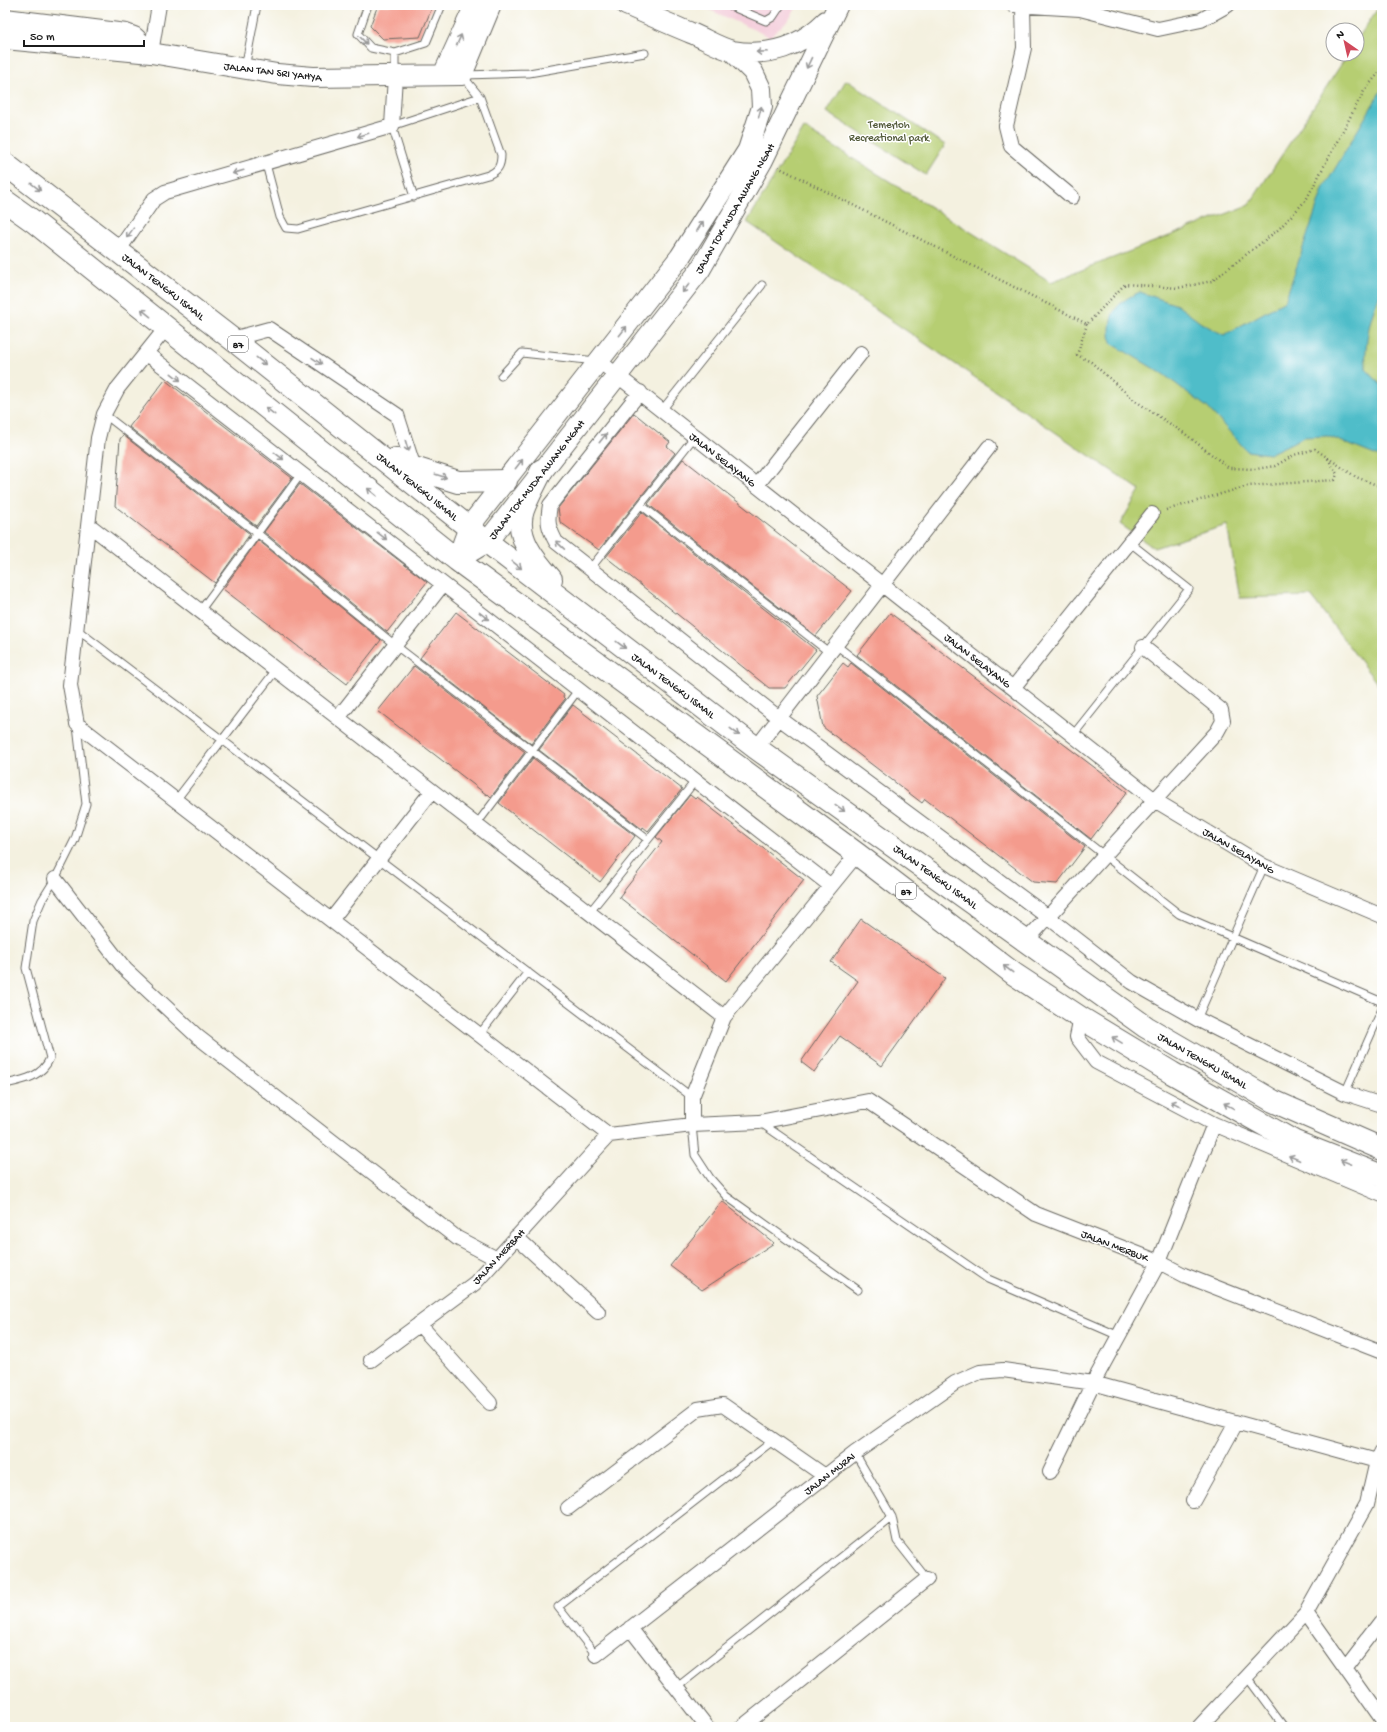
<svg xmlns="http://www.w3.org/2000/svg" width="1387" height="1732" font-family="'Gochi Hand',sans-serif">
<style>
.built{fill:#f4cfdc}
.green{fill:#b6ce72;stroke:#697547}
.water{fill:#50bdc9;stroke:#366c72}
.building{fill:#f49b8d}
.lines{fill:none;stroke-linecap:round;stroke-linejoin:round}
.lane-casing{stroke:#686761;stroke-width:9}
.street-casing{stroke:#686761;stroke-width:16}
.secondary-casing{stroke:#686761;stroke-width:22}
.primary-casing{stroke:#686761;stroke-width:24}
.path{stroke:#686761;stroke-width:2.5;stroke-dasharray:1 3;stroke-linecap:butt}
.lane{stroke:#fff;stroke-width:7}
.street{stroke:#fff;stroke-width:14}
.secondary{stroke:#fff;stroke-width:20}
.primary{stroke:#fff;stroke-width:22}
.oneway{stroke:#999}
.labels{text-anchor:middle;stroke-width:3;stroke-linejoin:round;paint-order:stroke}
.shield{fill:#fff;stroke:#606060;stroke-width:1}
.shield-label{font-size:10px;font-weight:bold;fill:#1c1c1c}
.street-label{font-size:11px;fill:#1c1c1c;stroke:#fff}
.park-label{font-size:11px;fill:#525a3a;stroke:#fff}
</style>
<rect width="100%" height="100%" fill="#fff"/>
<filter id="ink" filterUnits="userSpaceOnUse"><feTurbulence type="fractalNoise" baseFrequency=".025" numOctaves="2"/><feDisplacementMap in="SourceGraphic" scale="8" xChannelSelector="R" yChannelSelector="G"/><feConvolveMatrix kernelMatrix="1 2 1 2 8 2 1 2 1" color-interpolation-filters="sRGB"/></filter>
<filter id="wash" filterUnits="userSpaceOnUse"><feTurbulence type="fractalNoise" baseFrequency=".012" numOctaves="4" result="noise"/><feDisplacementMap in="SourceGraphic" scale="16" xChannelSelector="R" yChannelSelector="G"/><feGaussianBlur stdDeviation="0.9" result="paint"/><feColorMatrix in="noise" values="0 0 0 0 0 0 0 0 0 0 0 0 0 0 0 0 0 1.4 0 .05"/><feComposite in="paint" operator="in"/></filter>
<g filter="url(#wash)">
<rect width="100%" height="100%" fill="#f4f1e0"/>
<!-- built -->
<path class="built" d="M699,5H798L790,18L770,37Z"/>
<!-- green -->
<path class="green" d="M1380,5H1382V690L1311,596L1240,598L1227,525L1154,548L1120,524L1140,490L747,222L804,128L1051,282L1249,205L1348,54H1357V40Z
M846,80L945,145L926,175L827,112Z"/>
<!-- water -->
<path class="water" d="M1382,89V291C1370,313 1364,344 1366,369L1382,386V458L1328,436L1304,437L1269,454L1247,451L1208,408L1163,374L1111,343C1107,315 1114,303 1140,292L1177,305L1201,323L1224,335L1285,301L1323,189Z"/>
<g id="blocks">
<!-- building -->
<path class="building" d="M378,5H433L420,37L383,39L370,26Z
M165,380L292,478L256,526L129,427Z
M634,413L670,442L667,446L675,453L599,550L560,522L558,508Z
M123,435L250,534L215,583L115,506L120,439Z
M683,459L852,591L816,636L648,504Z
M300,484L427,582L387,632L264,532Z
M642,512L816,650L785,688H769L606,557Z
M258,540L381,640L347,684L223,589Z
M456,612L564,695L563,697L565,699L531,744L420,658Z
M890,613L1127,792L1091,839L857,655Z
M843,663L848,667L851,663L1085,847L1057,884L1033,882L925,799L922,803L823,727L817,696Z
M414,666L525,752L491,797L488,794L487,795L378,711Z
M573,705L682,789L648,831L643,827L642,829L539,750Z
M533,758L635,836L600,882L499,803Z
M690,795L695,799L697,797L804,880L726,981L619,897L662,842L656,837Z
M861,919L945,978L882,1066L840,1036L814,1072L801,1062L858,981L831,962Z
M722,1201L774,1243L702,1290L670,1266Z"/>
</g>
</g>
<g filter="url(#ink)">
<use href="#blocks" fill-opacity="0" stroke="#686761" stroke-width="1"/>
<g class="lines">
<defs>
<path id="lane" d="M368,5L358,34L371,48L395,53L426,43L442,5
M728,5L766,21L773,17L781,5
M245,68L257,5
M395,74V53
M465,75L529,73L645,53
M266,164L280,217L286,228L298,229L488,175C498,171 501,166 501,155L480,97L462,75
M414,197L392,126L480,97
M501,376L522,353L596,361
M662,410L762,285
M104,414L257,533L395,645L647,839
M641,505L830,653
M590,569L695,436
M200,611L301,474
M75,628L692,1097
M836,645L1179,914L1382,1002
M1073,735L1189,589L1129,542
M176,800L276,670
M476,825L579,689
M589,913L696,780
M1197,1019L1264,866
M479,1035L528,972
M5,1084C24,1080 42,1077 50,1058L26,968L33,921L42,900L55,879L75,839L86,804L77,726
M1345,1093L1382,1009
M761,1123L988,1279L1119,1336
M692,1125L695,1155L710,1178L726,1196L858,1290
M855,1453L892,1517L897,1541L927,1579
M596,1655L558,1607L774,1440
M1247,1677L1284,1727
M676,1688L892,1517"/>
<path id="street" d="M1013,5L1080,9L1158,29L1201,20L1228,5
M1023,7L1024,48L1006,126L1011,146L1072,197
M151,53L159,5
M118,251L154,199L165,192L392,126L395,76
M166,328L118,388L104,414L98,438L70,685L77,724L609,1135L692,1125L759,1122L868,1101L1036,1214L1159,1262L1184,1275L1382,1352
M232,339L269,329L397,415L414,468
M146,353L831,886
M599,361L1156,801L1264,866L1382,916
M640,392L550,505C547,522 548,527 556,542L779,718L1048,917L1132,982L1197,1019L1345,1093L1382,1105
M757,485L861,353
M89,525L724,1017
M1013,688L1152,514
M338,718L443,584
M756,748L989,447
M55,879L125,969L198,1037L457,1238L497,1259
M331,920L432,791
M1026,941L1217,732L1223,721L1221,710L1143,647
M1081,1018L1077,1037L1096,1062L1214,1124L1382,1195
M692,1125V1097L724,1017L857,854
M516,1237L598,1312
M419,1324L490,1403
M371,1360L475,1283L609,1135
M1050,1472L1093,1383L1159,1262L1214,1124
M1193,1501L1236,1423
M568,1508L698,1409L723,1405L825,1476
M1306,1613L1382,1720
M630,1628L707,1727
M596,1655L855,1453L955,1383L980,1372L1003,1370L1093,1383L1377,1461
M1345,1668L1382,1620
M742,1727L927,1579
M1199,1727L1306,1613L1367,1504L1377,1461L1382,1451"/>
<path id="secondary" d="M626,5C647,14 669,24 691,33C704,38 719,48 733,51C769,57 801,46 826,21
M5,19L126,34L134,37L151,53
M5,39L151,53L277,74L313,77L462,75L491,5
M443,75L475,5
M463,543L469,527L680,257L748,150L762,107L761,89L753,72L732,51
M457,560L487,542L700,270L763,160L838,5"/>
<path id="primary" d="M5,164L232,339L487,542L756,748L1146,1027L1273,1101L1382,1149
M5,201L33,221L457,560L857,854L1014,974L1081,1018L1172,1073L1295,1142L1382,1176
M396,459L414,468L458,482L506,481
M542,470C536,483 528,496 523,510C514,537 535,561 551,579"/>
</defs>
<!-- lane casing -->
<use href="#lane" class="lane-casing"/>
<!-- street casing -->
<use href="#street" class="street-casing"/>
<!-- secondary casing -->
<use href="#secondary" class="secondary-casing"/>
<!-- primary casing -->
<use href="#primary" class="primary-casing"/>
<!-- path -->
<path class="path" d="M778,167L1087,324L1125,284L1178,288L1212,281L1279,229L1306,200L1364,91L1382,69
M1087,324L1077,355L1091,362L1134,400L1184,433L1229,468L1256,469L1275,466L1294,455L1315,449L1356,477L1382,487
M1166,510L1248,486L1335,480L1337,474L1327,457"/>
<!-- lane -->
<use href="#lane" class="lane"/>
<!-- street -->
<use href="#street" class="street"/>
<!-- secondary -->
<use href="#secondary" class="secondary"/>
<!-- primary -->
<use href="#primary" class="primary"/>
</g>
<!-- one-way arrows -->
<defs><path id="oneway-shaft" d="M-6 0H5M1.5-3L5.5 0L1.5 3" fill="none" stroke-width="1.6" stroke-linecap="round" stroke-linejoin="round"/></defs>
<g class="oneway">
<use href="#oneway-shaft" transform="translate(363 40) rotate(46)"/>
<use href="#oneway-shaft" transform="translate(459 40) rotate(-66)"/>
<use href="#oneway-shaft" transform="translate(762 52) rotate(178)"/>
<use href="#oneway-shaft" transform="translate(809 63) rotate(115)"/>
<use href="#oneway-shaft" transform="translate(760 112) rotate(-75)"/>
<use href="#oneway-shaft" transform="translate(363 135) rotate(163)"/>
<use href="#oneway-shaft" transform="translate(238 172) rotate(164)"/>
<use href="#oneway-shaft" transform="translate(36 187) rotate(38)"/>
<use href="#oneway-shaft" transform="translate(700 226) rotate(-58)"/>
<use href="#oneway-shaft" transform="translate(130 233) rotate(125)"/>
<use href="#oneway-shaft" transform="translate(686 288) rotate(128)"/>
<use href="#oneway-shaft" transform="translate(146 313) rotate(-141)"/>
<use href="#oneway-shaft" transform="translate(623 331) rotate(-52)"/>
<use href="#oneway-shaft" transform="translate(261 361) rotate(38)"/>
<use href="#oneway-shaft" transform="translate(317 361) rotate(34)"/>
<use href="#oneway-shaft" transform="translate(176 377) rotate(38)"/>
<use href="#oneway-shaft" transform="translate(270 411) rotate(-142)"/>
<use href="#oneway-shaft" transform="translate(603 438) rotate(-51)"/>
<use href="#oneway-shaft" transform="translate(407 446) rotate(73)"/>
<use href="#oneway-shaft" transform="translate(279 456) rotate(38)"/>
<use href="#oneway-shaft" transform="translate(519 464) rotate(-52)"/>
<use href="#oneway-shaft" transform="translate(441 476) rotate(18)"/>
<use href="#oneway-shaft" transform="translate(372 492) rotate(-141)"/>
<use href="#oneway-shaft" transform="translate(382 536) rotate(38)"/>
<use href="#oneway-shaft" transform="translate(560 545) rotate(-137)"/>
<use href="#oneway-shaft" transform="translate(517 565) rotate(38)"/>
<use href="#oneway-shaft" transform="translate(484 616) rotate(38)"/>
<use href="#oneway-shaft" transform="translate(621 645) rotate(37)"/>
<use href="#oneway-shaft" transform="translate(735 732) rotate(37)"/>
<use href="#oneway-shaft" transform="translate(840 808) rotate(36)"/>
<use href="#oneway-shaft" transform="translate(1008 969) rotate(-143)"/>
<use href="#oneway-shaft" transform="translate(1117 1040) rotate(-149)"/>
<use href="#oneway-shaft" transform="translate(1176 1104) rotate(-152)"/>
<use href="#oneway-shaft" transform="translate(1229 1106) rotate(-151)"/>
<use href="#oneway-shaft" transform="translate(1294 1158) rotate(-157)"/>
<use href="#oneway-shaft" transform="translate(1346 1162) rotate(-159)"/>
</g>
</g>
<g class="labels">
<!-- shield labels -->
<g class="shield">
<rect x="228" y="336" width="20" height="16" rx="3"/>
<rect x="896" y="883" width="20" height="16" rx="3"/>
</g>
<g class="shield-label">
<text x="238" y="348">87</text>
<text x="906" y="895">87</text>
</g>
<!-- street labels -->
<g class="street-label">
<text transform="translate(273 71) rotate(7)" y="4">JALAN TAN SRI YAHYA</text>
<text transform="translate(734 208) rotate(-60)" y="4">JALAN TOK MUDA AWANG NGAH</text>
<text transform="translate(164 286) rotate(38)" y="4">JALAN TENGKU ISMAIL</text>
<text transform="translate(723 459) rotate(38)" y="4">JALAN SELAYANG</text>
<text transform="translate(536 479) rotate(-52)" y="4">JALAN TOK MUDA AWANG NGAH</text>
<text transform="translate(418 486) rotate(39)" y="4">JALAN TENGKU ISMAIL</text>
<text transform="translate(978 660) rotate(38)" y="4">JALAN SELAYANG</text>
<text transform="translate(674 685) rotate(37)" y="4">JALAN TENGKU ISMAIL</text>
<text transform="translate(1239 850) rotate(30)" y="4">JALAN SELAYANG</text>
<text transform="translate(936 876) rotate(36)" y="4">JALAN TENGKU ISMAIL</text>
<text transform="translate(1203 1060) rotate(30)" y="4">JALAN TENGKU ISMAIL</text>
<text transform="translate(1115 1245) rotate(21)" y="4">JALAN MERBUK</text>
<text transform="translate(498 1256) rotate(-47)" y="4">JALAN MERBAH</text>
<text transform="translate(829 1473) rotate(-38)" y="4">JALAN MURAI</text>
</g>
<!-- park labels -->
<g class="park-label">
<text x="889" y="128">Temerloh<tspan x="889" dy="13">Recreational park</tspan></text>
</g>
</g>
<!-- margin -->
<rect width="1387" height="1732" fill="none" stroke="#fff" stroke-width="20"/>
<!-- north arrow -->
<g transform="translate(1345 42) rotate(326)"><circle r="19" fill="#ffffff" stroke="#a4a4a4"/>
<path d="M0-3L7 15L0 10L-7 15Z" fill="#d1495b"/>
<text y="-6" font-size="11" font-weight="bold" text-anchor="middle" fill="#1c1c1c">N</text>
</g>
<!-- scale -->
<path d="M24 40v6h120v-6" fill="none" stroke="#1c1c1c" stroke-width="2"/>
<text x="30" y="40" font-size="12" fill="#1c1c1c" stroke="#ffffff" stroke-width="3" paint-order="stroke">50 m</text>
</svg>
